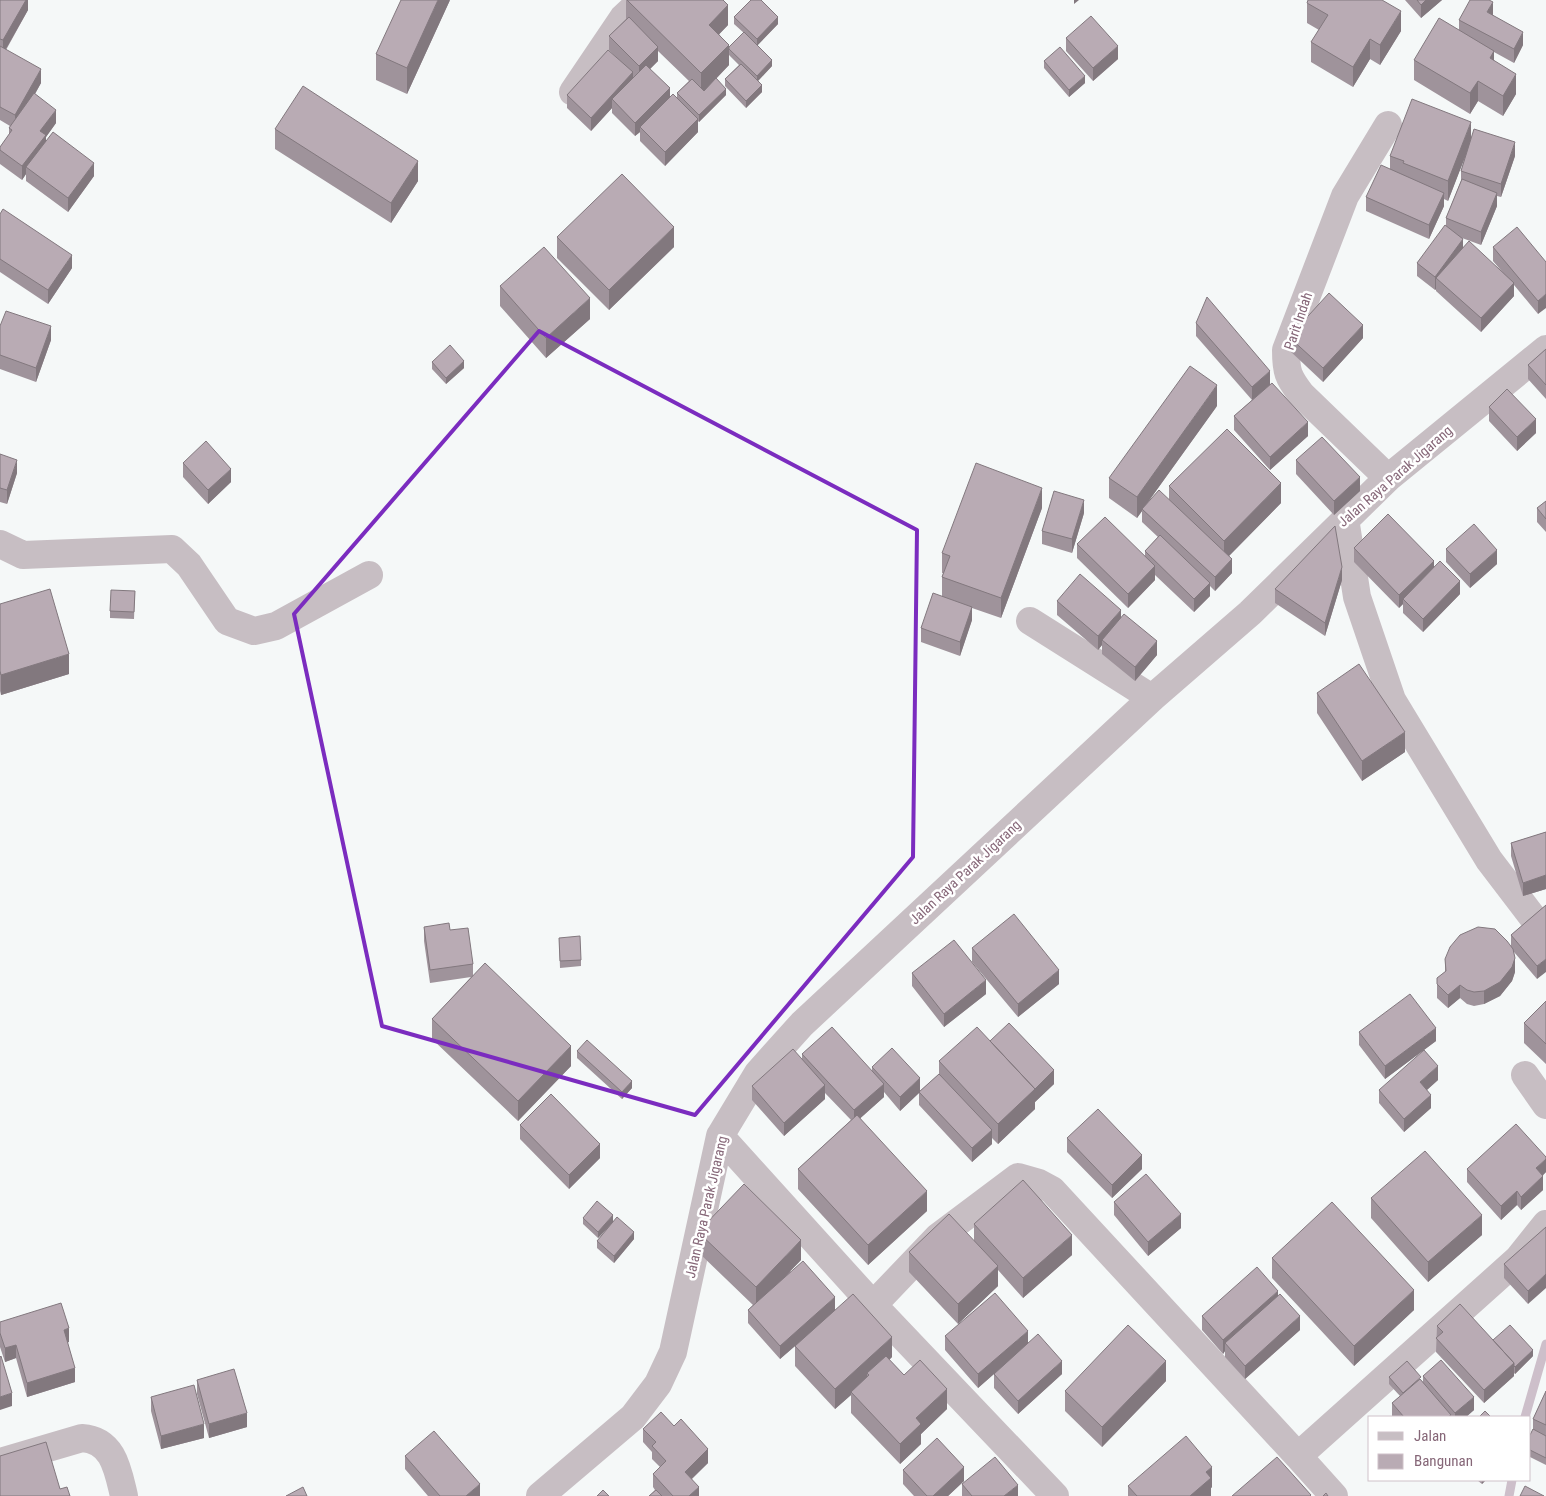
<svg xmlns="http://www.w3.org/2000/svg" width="1546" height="1496" font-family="'Roboto Condensed',sans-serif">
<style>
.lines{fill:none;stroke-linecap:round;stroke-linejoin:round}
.stream{stroke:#cdbfca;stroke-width:9}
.minor{stroke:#c7bec3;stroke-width:28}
.wall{fill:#9f939b;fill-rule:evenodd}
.shaded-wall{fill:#82787e}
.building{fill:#b9abb4;stroke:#82787e}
.marked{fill:none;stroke:#7b2cbf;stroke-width:4;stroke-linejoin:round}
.labels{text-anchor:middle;stroke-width:5;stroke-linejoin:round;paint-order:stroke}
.street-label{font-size:14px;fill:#866778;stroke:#fff}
</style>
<rect width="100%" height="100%" fill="#f5f8f8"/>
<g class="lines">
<!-- stream -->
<path class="stream" d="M1525,1417L1546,1344
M1509,1496L1512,1480"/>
<!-- minor -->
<path class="minor" d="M573,92L623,18L642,0
M1388,478L1301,394C1288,377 1286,372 1286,350L1345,196L1388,125
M1345,518L1357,597L1392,700L1489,860L1534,919
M0,544L23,555L172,549L189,565L227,621L254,631L276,626L369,575
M1030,621L1152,698
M1525,1075L1546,1105
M720,1136L873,1305L1055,1496
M873,1305L938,1237L1018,1177L1039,1183L1052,1190L1298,1456L1518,1259L1546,1224
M1298,1456L1334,1496
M0,1462L82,1438C114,1440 118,1471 124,1496
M540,1496L633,1417L658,1384L673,1352L720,1136L758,1073L802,1024L1152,698L1250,613L1388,478L1546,349"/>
</g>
<!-- wall -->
<path class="wall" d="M0,0H28V10L6,50L41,83L35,94L56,123L46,137V141L94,176L68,212L26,181V174L22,180L0,164V147L9,135V128L10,126L0,120Z
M450,0L407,94L376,80V54Z
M626,0H723L728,25L719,34L729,47L744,33L734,24V17L778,24L757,45L772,66L758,81L762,92L746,108L725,86V79L739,65L729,55V65L716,79L726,95L699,122L698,121V132L665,166L640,141V132L635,136L612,113V108L591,131L567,108V95L620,61L609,50V36L626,19ZM658,51L689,81L677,93V98L670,97L650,69L658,61Z
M1405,0H1442L1421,18Z
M1307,3L1401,31L1380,65L1370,59L1353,87L1311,62V42L1319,30L1307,23Z
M1493,15L1523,45L1514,63L1494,52V60L1516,94L1503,116L1478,101L1470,114L1414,80V60L1459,30V20Z
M1066,38L1118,59L1093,81L1066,51Z
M1044,61L1085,83L1069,97L1044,68Z
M275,129L418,181L391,223L275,149Z
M1471,140L1515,156L1501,197L1497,196V206L1481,245L1462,238L1463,247L1504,274L1493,261V247L1546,262L1538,314L1514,285V296L1481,332L1436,291V289L1435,290L1417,276V263L1446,226V218L1461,181V171L1465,156L1448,201L1444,199V206L1429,239L1366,211V197L1390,169V156Z
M0,214L72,268L48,304L0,272Z
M557,237L674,247L609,310L557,258Z
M500,286L590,319L546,358L500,306Z
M1196,323L1270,384L1308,436L1270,470L1234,430V416L1252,400L1196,336Z
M0,326L51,340L36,382L0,369Z
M1289,337L1363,338L1323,382L1289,350Z
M1546,349V399L1528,379V365Z
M432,362L464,368L446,384L432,369Z
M1217,406L1148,502L1169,500V486L1281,503L1229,556L1232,573L1215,591L1210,586V596L1194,612L1155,575V580L1128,608L1077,558V544L1145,556V551L1158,537L1142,522V511L1137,518L1109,498V478Z
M1489,407L1536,433L1517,451L1489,421Z
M0,454L17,473L7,504L0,502Z
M1296,460L1360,491L1334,515L1296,474Z
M183,463L231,482L208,504L183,477Z
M1546,501V532L1537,522V508Z
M1042,508L1001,618L972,608V620L960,656L921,642V628L942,597V577L943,573H942V553Z
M1084,513L1072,553L1042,544V531Z
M1354,548L1434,568L1460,594L1423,632L1403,613V604L1399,608L1354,562Z
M1446,549L1497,564L1470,588L1446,562Z
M1342,580L1325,636L1275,603V589Z
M135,591L134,619L110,618V611Z
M1057,601L1121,618L1157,655L1135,681L1102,654V645L1098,650L1057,615Z
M0,604L69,674L1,695L0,691Z
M1317,693L1405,752L1362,781L1317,713Z
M1546,832V889L1523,896L1511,856V843Z
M1546,905L1537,979L1514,952L1515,972L1512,981L1500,996L1484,1004L1474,1006L1467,1004L1460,998L1448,1008L1437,998V978L1445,972V959L1511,946V935Z
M424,927L450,930L473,964V975L571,1066L518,1121L432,1039V1019L471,977L430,983L424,941Z
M559,938L581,960V966L560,968Z
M972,948L1059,984L1018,1017L972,962Z
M912,973L986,994L944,1027L912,986Z
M1546,1001V1064L1524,1043V1023Z
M1359,1032L1436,1041L1385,1079L1359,1045Z
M990,1041L1054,1084L1035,1102V1109L998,1144L992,1138V1144L972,1162L919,1105V1093L900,1111L884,1092V1097L860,1118L927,1211L868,1265L798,1189V1169L851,1120L825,1093V1099L784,1136L752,1100V1086L802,1059V1054L872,1072V1067L920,1091L939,1074V1061Z
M577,1051L632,1088L622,1099L577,1058Z
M1438,1080L1427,1090L1431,1108L1404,1132L1379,1103V1090Z
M520,1125L600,1158L569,1189L520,1139Z
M1067,1138L1142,1169L1112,1198L1067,1152Z
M1467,1169L1546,1172L1542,1176L1543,1190L1521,1210L1517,1205L1501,1220L1467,1182Z
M1371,1198L1482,1235L1428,1282L1371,1218Z
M1114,1202L1181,1228L1148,1256L1114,1215Z
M583,1218L613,1221L634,1239L614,1263L597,1248V1241L609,1227L598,1238L583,1224Z
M974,1224L1072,1255L1023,1298L998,1270V1286L958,1324L909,1272V1252L974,1242Z
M1546,1227L1528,1304L1504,1278V1264Z
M698,1232L801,1260L790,1271L835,1310L892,1357L889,1360L904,1375L947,1409L921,1434V1444L900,1464L851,1413V1395L835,1409L795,1366V1346L801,1341L780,1359L748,1323V1310L753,1305L698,1252Z
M1272,1258L1414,1310L1354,1366L1272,1278Z
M1278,1295L1300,1330L1245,1379L1225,1357V1351L1223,1354L1202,1330V1316Z
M0,1322L69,1342H67L75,1382L27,1397L16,1358L5,1362L0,1347Z
M1437,1326L1493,1340L1533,1356L1515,1374L1514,1373V1376L1484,1403L1436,1352Z
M945,1336L1028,1342L1062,1374L1018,1414L994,1388V1374L978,1388L945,1350Z
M1423,1376L1474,1410L1466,1417H1392V1403L1400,1396L1389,1384V1377L1421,1380L1423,1382Z
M197,1380L247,1427L209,1438L197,1394Z
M1166,1381L1102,1447L1065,1411V1391Z
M1546,1391V1465L1530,1457V1435L1533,1429V1419Z
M151,1397L204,1438L161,1449L151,1411Z
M643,1429L708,1463L692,1479L699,1496H649L655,1490L653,1487V1474L660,1467L652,1459V1452L643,1442Z
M405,1456L480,1496H428L405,1469Z
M903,1470L964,1481L948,1496H914L903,1484Z
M1477,1480H1486L1482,1484Z
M962,1484L1018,1496H962Z
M1128,1486L1212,1487L1211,1488V1496H1128Z"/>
<!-- shaded-wall -->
<path class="shaded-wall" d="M26,0H28V10L3,54V40Z
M438,0H450L407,94V68Z
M1074,0H1079L1074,4Z
M1426,0H1442L1421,18V5Z
M1493,2V16L1487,12Z
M728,5V25L709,45V25Z
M1401,11V31L1380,65V45Z
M778,17V24L757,46V39Z
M1523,32V45L1514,63V49Z
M1370,39V59L1353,87V67Z
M729,45V65L701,94V73Z
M1118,46V59L1093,81V68Z
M658,47V61L639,80V66Z
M1494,51V71L1490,58Z
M772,60V66L757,82V76Z
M41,69V83L15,129V115Z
M633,72V86L612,99V108L591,131V118Z
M1516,74V94L1503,116V96Z
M1085,76V83L1069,97V90Z
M1478,81V101L1470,114V93Z
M762,85V92L746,108V101Z
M670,88V102L640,127V132L635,136V123Z
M726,89V95L699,122V115Z
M56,110V123L46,137V148L26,167V174L22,180V166L40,131Z
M698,119V132L665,166V152Z
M1471,122V142L1448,201V181Z
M1515,142V156L1501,197V184Z
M418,161V181L391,223V203Z
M94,163V176L68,212V198Z
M1444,193V206L1429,239V225Z
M1497,193V206L1481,245V232Z
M674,227V247L609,310V290Z
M1463,239V252L1436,278V289L1435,290V277Z
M72,255V268L48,304V290Z
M1514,283V296L1481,332V318Z
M1546,294V308L1538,314V301Z
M590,298V319L546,358V338Z
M1363,325V338L1323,382V368Z
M51,326V340L36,382V368Z
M464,361V368L446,384V378Z
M1270,371V385L1252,400V387Z
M1217,385V406L1143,509H1142V511L1137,518V497Z
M1536,419V433L1517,451V437Z
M1308,422V436L1270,470V457Z
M17,460V473L7,504V490Z
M231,469V482L208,504V490Z
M1360,477V491L1334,515V501Z
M1281,483V503L1224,561V541Z
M1042,488V508L1001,618V598Z
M1084,500V513L1072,553V539Z
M1497,550V564L1470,588V574Z
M1232,559V573L1215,591V577Z
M1434,561V574L1403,599V604L1399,608V595Z
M1155,566V580L1128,608V594Z
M1342,567V580L1325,636V623Z
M1460,581V594L1423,632V619Z
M1210,583V596L1194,612V599Z
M972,607V620L960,656V642Z
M1121,610V623L1102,640V645L1098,650V636Z
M1157,641V655L1135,681V667Z
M69,654V674L1,695V675Z
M1405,732V752L1362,781V761Z
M1546,875V889L1523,896V883Z
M1515,958V972L1512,981L1500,996L1484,1004V991Z
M1546,959V972L1537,979V966Z
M1059,970V984L1018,1017V1004Z
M986,980V994L944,1027V1014Z
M1460,985V998L1448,1008V995Z
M1436,1028V1041L1385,1079V1066Z
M571,1046V1066L518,1121V1101Z
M1438,1066V1080L1420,1096V1082Z
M1054,1070V1084L1035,1102V1109L998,1144V1124Z
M920,1078V1092L900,1111V1097Z
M632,1081V1088L622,1099V1092Z
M884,1084V1097L854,1124V1110Z
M825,1085V1099L784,1136V1123Z
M1431,1095V1108L1404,1132V1119Z
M992,1130V1144L972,1162V1148Z
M600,1144V1158L569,1189V1175Z
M1142,1155V1169L1112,1198V1185Z
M1546,1159V1172L1536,1182V1168Z
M1543,1176V1190L1521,1210V1197Z
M927,1191V1211L868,1265V1245Z
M1517,1191V1205L1501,1220V1206Z
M1181,1214V1228L1148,1256V1242Z
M613,1215V1222L598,1238V1232Z
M1482,1215V1235L1428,1282V1262Z
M634,1232V1239L614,1263V1256Z
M1072,1235V1255L1023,1298V1278Z
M801,1240V1260L756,1307V1287Z
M998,1266V1286L958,1324V1304Z
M1546,1274V1288L1528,1304V1291Z
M1414,1290V1310L1354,1366V1346Z
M1278,1291V1304L1225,1343V1351L1223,1354V1340Z
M835,1297V1311L780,1359V1346Z
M1300,1316V1330L1245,1379V1366Z
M69,1328V1342L64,1344V1330Z
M1028,1331V1344L978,1388V1374Z
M892,1337V1357L869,1379V1375L867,1373V1380L851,1392V1395L835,1409V1389Z
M16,1345V1358L5,1362V1348Z
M1533,1350V1356L1515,1374V1367Z
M1062,1361V1374L1018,1414V1401Z
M1166,1361V1381L1102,1447V1427Z
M1514,1363V1376L1484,1403V1390Z
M75,1368V1382L27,1397V1383Z
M947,1389V1409L921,1434V1444L900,1464V1444L916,1418Z
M12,1393V1406L0,1410V1397Z
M1474,1397V1410L1466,1417H1455V1413Z
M247,1413V1427L209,1438V1424Z
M204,1424V1438L161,1449V1436Z
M708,1449V1463L685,1485V1472Z
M964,1467V1481L948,1496H933Z
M1212,1467V1487L1211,1488V1496H1190L1206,1472Z
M1482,1480H1486L1482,1484Z
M480,1484V1496H466Z
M1018,1485V1496H1004Z
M699,1487V1496H689Z"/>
<!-- building -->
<path class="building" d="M0,0H26L3,40L0,39Z
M401,0H438L407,68L376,54Z
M627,0H723L728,5L709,25L729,45L701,73Z
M751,0H761L778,17L757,39L734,17Z
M1308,0H1382L1401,11L1380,45L1370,39L1353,67L1311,42L1328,15L1307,3Z
M1417,0H1426L1421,5Z
M1470,0H1489L1493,2L1487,12L1523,32L1514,49L1459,20Z
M1091,16L1118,46L1093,68L1066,38Z
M629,17L658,47L639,66L609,36Z
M1439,18L1494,51L1490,58L1516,74L1503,96L1478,81L1470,93L1414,60Z
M744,32L772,60L757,76L729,49V47Z
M0,46L41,69L15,115L0,107Z
M1060,47L1085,76L1069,90L1044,61Z
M608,50L633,72L591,118L567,95Z
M741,64L762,85L746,101L725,79Z
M646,65L670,88L635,123L612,99Z
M716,78L726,89L699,115L677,93L692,79L704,91Z
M303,86L418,161L391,203L275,129Z
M34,93L56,110L40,131L46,135L22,166L0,150V147L12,130L9,128Z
M673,94L698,119L665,152L640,127Z
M1412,99L1471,122L1448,181L1403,163L1404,161L1390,156Z
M1474,129L1515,142L1501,184L1461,171Z
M53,132L94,163L68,198L26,167Z
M1381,165L1444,193L1429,225L1366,197Z
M622,174L674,227L609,290L557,237Z
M1462,179L1497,193L1481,232L1446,218Z
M3,209L72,255L48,290L0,259V214Z
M1445,225L1463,239L1435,277L1417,263Z
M1517,227L1546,262V294L1538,301L1493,247Z
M1469,241L1514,283L1481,318L1436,278Z
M544,247L590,298L546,338L500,286Z
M1329,293L1363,325L1323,368L1289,337Z
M1207,297L1270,371L1252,387L1196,323Z
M6,311L51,326L36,368L0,355V326Z
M450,345L464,361L446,378L432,362Z
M1546,349V385L1528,365Z
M1190,366L1217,385L1137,497L1109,478Z
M1272,383L1308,422L1270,457L1234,416Z
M1507,389L1536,419L1517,437L1489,407Z
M1227,429L1281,483L1224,541L1169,486Z
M1322,437L1360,477L1334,501L1296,460Z
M206,441L231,469L208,490L183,463Z
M0,454L17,460L7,490L0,488Z
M976,463L1042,488L1001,598L942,577L950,556L942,553Z
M1159,490L1232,559L1215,577L1142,509Z
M1054,491L1084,500L1072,539L1042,531Z
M1546,501V519L1537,508Z
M1388,514L1434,561L1399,595L1354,548Z
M1105,517L1155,566L1128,594L1077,544Z
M1474,524L1497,550L1470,574L1446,549Z
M1335,526L1342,567L1325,623L1275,589Z
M1160,535L1210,583L1194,599L1145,551Z
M1440,561L1460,581L1423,619L1403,599Z
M1080,574L1121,610L1098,636L1057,601Z
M50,589L69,654L1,675L0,671V604Z
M111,590L135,591L134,612L110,611Z
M933,593L972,607L960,642L921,628Z
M1124,614L1157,641L1135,667L1102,640Z
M1359,664L1405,732L1362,761L1317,693Z
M1546,832V875L1523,883L1511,843Z
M1546,905V959L1537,966L1511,935Z
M1014,914L1059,970L1018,1004L972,948Z
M449,923L450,930L468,928L473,964L430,970L424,927Z
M1478,927L1495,929L1507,941L1513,949L1515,958L1512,967L1500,982L1484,991L1474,992L1467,990L1460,985L1448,995L1437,984V978L1446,971L1445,959L1450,947L1460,935Z
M580,936L581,960L560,961L559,938Z
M954,940L986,980L944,1014L912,973Z
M485,963L571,1046L518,1101L432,1019Z
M1410,994L1436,1028L1385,1066L1359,1032Z
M1546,1001V1044L1524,1023Z
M1009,1023L1054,1070L1035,1089L990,1041Z
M832,1027L884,1084L854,1110L802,1054Z
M977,1027L1035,1089L998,1124L939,1061Z
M587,1040L632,1081L622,1092L577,1051Z
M892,1048L920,1078L900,1097L872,1067Z
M793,1049L825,1085L784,1123L752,1086Z
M1424,1050L1438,1066L1420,1082L1431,1095L1404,1119L1379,1090Z
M939,1074L992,1130L972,1148L919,1092Z
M551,1094L600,1144L569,1175L520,1125Z
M1098,1109L1142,1155L1112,1185L1067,1138Z
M857,1115L927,1191L868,1245L798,1169Z
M1516,1124L1546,1157V1159L1536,1168L1543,1176L1521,1197L1517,1191L1501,1206L1467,1169Z
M1425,1151L1482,1215L1428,1262L1371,1198Z
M1146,1174L1181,1214L1148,1242L1114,1202Z
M1023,1180L1072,1235L1023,1278L974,1224Z
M744,1184L801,1240L756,1287L698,1232Z
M597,1201L613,1215L598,1232L583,1218Z
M1332,1202L1414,1290L1354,1346L1272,1258Z
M949,1214L998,1266L958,1304L909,1252Z
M617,1217L634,1232L614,1256L597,1241Z
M1546,1227V1274L1528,1291L1504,1264Z
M803,1261L835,1297L780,1346L748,1310Z
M1257,1267L1278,1291L1223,1340L1202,1316Z
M995,1293L1028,1331L978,1374L945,1336Z
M853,1294L892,1337L835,1389L795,1346Z
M1280,1294L1300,1316L1245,1366L1225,1343Z
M61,1303L69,1328L64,1330L75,1368L27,1383L16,1345L5,1348L0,1333V1322Z
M1460,1304L1514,1363L1484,1390L1436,1338L1443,1332L1437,1326Z
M1128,1325L1166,1361L1102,1427L1065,1391Z
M1510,1325L1533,1350L1515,1367L1514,1366V1363L1493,1340Z
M1038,1334L1062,1361L1018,1401L994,1374Z
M1,1356L12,1393L0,1397V1357Z
M886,1356L904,1375L920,1360L947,1389L916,1418L921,1424L900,1444L851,1392L869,1375L867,1373Z
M1441,1360L1474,1397L1455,1413L1423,1376Z
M1407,1361L1421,1377L1403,1393L1389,1377Z
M234,1369L247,1413L209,1424L197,1380Z
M1420,1379L1451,1415L1448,1417H1404L1392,1403Z
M194,1385L204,1424L161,1436L151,1397Z
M1546,1391V1425L1533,1419Z
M1485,1411L1491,1417H1479Z
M661,1412L674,1426L681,1419L708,1449L685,1472L699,1487L689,1496H673L653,1474L666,1461L652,1446L656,1442L643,1429Z
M1533,1429L1546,1436V1458L1530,1450V1435Z
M434,1431L480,1484L466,1496H440L405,1456Z
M1186,1436L1212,1467L1206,1472L1211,1478L1190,1496H1137L1128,1486Z
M937,1438L964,1467L933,1496H927L903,1470Z
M46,1442L60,1489L67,1487L70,1496H0V1456Z
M995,1457L1018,1485L1004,1496H972L962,1484Z
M1277,1457L1311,1495L1310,1496H1232Z
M1525,1486L1544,1496H1520Z
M303,1487L307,1496H286Z
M603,1490L609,1496H597Z
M656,1490L662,1496H649Z
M1326,1493L1328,1496H1323Z"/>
<!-- marked area -->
<path class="marked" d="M539,331L917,530L913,857L695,1115L382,1026L294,614Z"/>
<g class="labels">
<!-- street labels -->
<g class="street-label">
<text transform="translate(1298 321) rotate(-71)" y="5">Parit Indah</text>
<text transform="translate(1395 476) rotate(-41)" y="5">Jalan Raya Parak Jigarang</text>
<text transform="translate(965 872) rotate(-43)" y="5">Jalan Raya Parak Jigarang</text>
<text transform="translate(706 1207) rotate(-77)" y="5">Jalan Raya Parak Jigarang</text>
</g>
</g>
<!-- legend -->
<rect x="1368" y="1416" width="162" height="65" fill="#ffffff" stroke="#cfc2c9"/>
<rect x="1378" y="1432" width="25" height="8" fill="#c7bec3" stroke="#cfc2c9"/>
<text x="1414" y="1441" font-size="15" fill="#866778">Jalan</text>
<rect x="1378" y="1454" width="25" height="15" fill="#b9abb4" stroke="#cfc2c9"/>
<text x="1414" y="1466" font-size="15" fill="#866778">Bangunan</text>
</svg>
